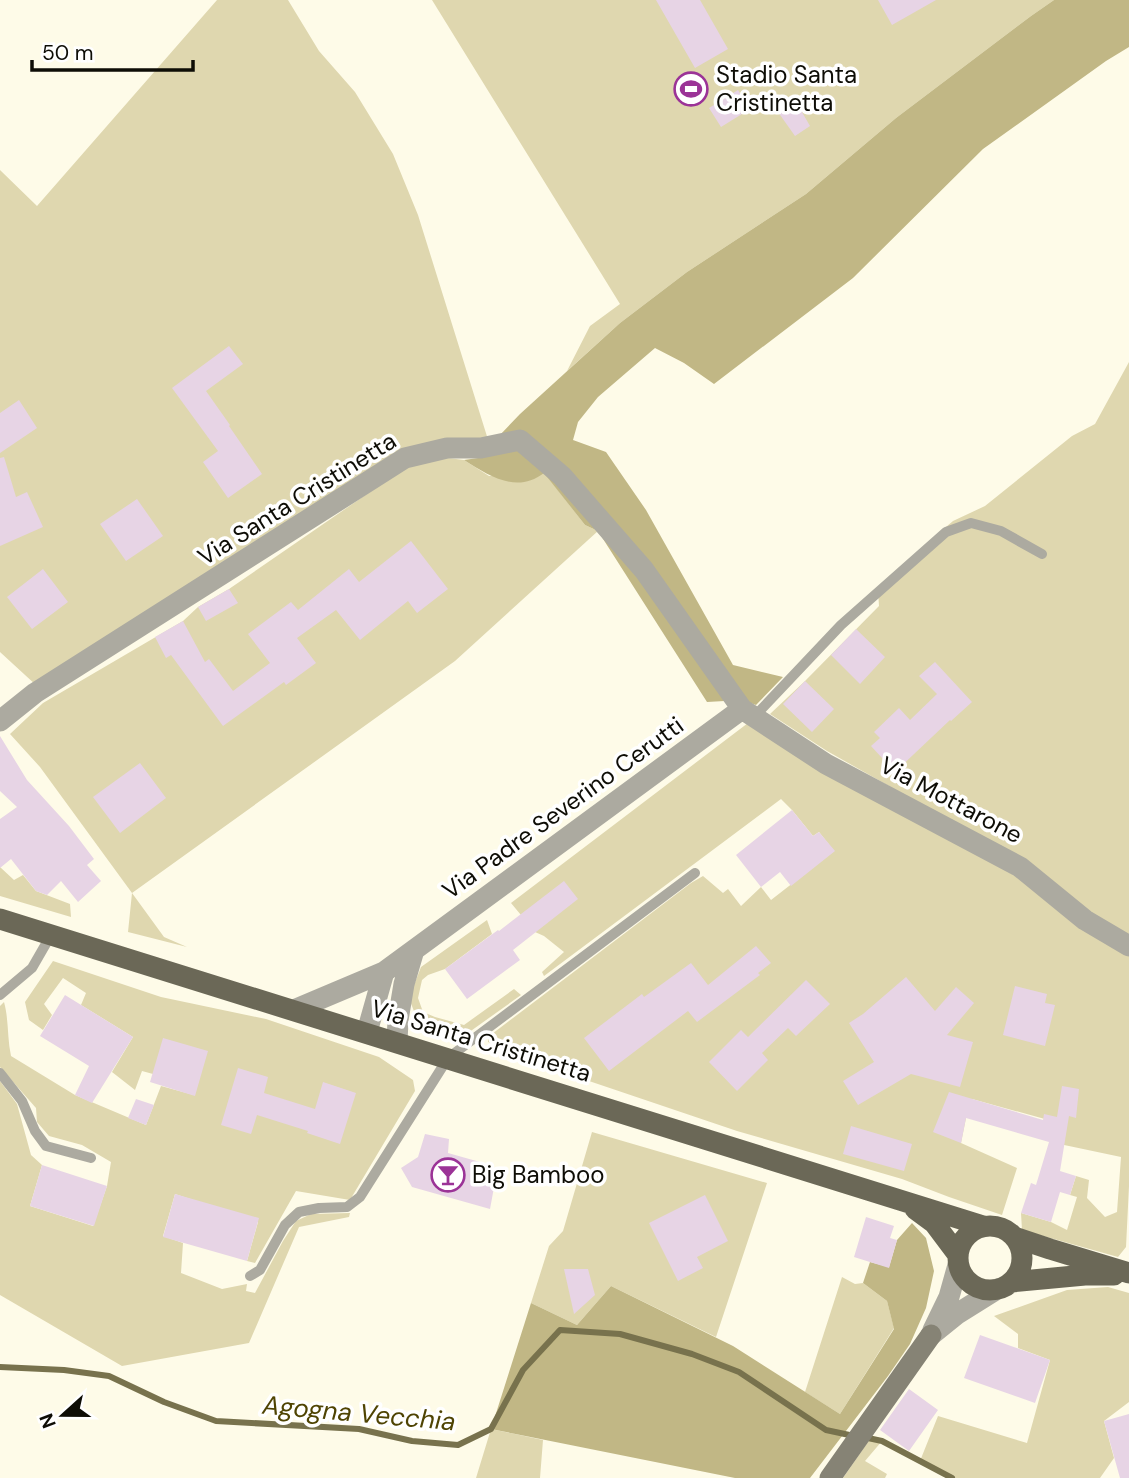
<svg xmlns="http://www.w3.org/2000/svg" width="1129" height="1478" font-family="'DM Sans',sans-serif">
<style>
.green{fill:#dfd7af}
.forest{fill:#c1b785}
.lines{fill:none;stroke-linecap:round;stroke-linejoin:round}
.stream{stroke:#78724d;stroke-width:6}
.building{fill:#e7d4e5}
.lane{stroke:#acaaa0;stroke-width:10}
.street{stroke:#acaaa0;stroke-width:21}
.secondary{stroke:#868375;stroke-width:21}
.primary{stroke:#6b6857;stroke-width:21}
.labels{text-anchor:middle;stroke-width:7;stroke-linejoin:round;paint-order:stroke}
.poi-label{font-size:24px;fill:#0e0d06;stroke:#fff;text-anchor:start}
.street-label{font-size:24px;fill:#0e0d06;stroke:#fff}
.water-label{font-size:26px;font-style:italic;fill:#4f4403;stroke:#fff}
</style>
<rect width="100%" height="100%" fill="#fefbe8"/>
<!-- green -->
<path class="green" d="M217,0H288L319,51L355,92L393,154L418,215L490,446L444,444L37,686L0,652V170L37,206Z
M432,0H1054L1031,16L896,118L806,194L687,272L620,323L567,371L590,326L620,304Z
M1129,362V939L889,786L827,751L770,714L805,681L879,606L878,591L919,550L953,521L985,506L1072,436L1095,424Z
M448,458L464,460L489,476L544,472L585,525L598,531L455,661L132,893L164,937L187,947L128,932L132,893L40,767L10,734L43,703L183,621L198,607L229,589L409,465Z
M748,723L1012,874L1129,954V1186L1126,1247L1118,1257L1022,1230L1021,1213L1051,1222L1067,1230L1077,1197L1070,1195L1076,1176L1089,1180L1087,1198L1105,1217L1117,1212L1121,1157L1050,1142L1052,1121L972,1099L966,1118L961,1143L1017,1168L1002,1215L949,1197L902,1179L737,1131L589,1081L488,1042V1037L691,883L703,876L723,893L728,889L741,906L761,887L771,900L834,851L819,832L813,836L792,810L781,799L544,976L542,972L564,952L544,936L535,932L511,903Z
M0,867L14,880L23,875L36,891L70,904L71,917L0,896Z
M487,920L492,934L445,969L428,975L422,980L418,998L423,1012L435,1017L464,1025L514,989L521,995L468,1033L427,1021L415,1014L409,998L421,967Z
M53,961L161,997L266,1019L379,1057L413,1080L415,1091L350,1200L296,1191L255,1263L247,1261L258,1222L175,1194L163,1236L183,1243L181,1273L222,1289L247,1284L246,1291L255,1293L283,1241L296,1221L311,1214L350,1213L349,1217L299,1227L249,1343L122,1366L0,1295V1081L17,1104L31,1155L42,1165L30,1206L93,1226L107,1186L111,1162L82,1145L49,1136L37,1122L36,1108L0,1067V1006L4,1002C9,1020 7,1038 11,1056L75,1095L146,1125L161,1086L194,1095L153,1074L142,1071L135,1090L112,1072L133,1037L81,1005L86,993L63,978L44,1004L52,1015L43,1030L29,1020L25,1002Z
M592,1132L767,1183L716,1337L611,1286L577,1325L531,1303L549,1246L563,1231Z
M842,1277L855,1284L863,1283L887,1301L894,1328L840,1414L805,1392Z
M1108,1287L1129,1293V1402L1104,1421L1114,1458L1100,1478H952L920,1461L938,1416L1027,1443L1050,1360L1018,1348V1334L994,1316L1067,1290Z
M491,1429L543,1440L540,1478H476Z
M870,1439L882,1441L865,1461L887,1474L885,1478H843Z"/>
<!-- forest -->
<path class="forest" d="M1054,0H1129V47L1106,61L983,149L853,278L714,384L684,363L655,348L598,397L578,422L573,440L606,452L646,510L733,665L783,677L756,705L742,700L707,702L598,531L585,525L544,473C517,494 489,476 464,460L478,458L520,414L620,323L687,272L806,194L896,118L1031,16Z
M912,1223L926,1238L934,1271L926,1308L910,1344L888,1376L810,1478H735L491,1429L531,1303L577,1325L611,1286L733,1346L840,1414L894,1329L887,1301L863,1283L870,1262L889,1267L897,1240Z"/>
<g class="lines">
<!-- stream -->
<path class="stream" d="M0,1367L64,1370L109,1376L164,1402L216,1421L359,1429L412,1441L458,1445L491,1429L523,1370L560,1330L620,1334L692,1354L739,1372L826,1430L854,1436
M868,1438L882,1441L952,1478"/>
</g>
<!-- building -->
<path class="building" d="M656,0H700L728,49L695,68Z
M878,0H936L892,25Z
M738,90L750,109L721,127L709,108Z
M795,100L810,126L795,136L778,112Z
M229,346L243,364L206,391L230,425L229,426L262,474L228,498L203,462L218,451L172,388Z
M19,400L37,428L0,453V413Z
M4,457L16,497L27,492L43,527L0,546V458Z
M137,499L163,536L126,561L100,524Z
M411,541L448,589L417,613L408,601L360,640L336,610L297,638L316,663L286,685L284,682L223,726L171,655L166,658L155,637L183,621L205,662L209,659L233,691L270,663L248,634L291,602L298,610L349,569L359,582Z
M43,569L68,602L32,629L7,597Z
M229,589L238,603L206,621L198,607Z
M856,629L885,657L860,684L831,655Z
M935,662L972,702L951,721L950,720L895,772L871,746L880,738L874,732L899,708L910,720L937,694L919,676Z
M805,681L834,709L812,732L783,704Z
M0,736L27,780L69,826L94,859L87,865L101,881L78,902L61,881L47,895L36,891L11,859L0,868V819L17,807L0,791Z
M140,763L166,798L120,833L93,797Z
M792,810L813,836L819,832L835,851L791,886L780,872L761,887L736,855Z
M564,881L578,899L513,950L520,960L467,999L445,969L498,930L499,931Z
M756,946L771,963L758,973L760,975L697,1022L688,1011L609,1071L584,1038L642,994L644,997L691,963L708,985Z
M906,977L935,1011L956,987L974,1003L947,1035L973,1042L960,1087L911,1074L858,1105L843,1081L874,1062L849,1023L863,1014Z
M806,980L830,1004L796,1036L788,1028L762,1053L768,1060L737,1091L709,1062L741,1030L748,1037Z
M1015,986L1047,994L1045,1003L1055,1005L1045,1046L1003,1035Z
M65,995L133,1037L92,1103L75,1095L89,1066L40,1036Z
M163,1038L208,1051L195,1096L150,1082Z
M238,1068L268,1077L264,1093L315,1109L323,1082L356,1093L340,1144L307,1133L308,1131L257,1115L251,1134L221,1125Z
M1062,1086L1079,1089L1076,1118L1069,1116L1060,1171L1076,1176L1070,1195L1060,1192L1051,1222L1021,1213L1031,1183L1036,1185L1049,1142L966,1118L961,1143L933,1132L949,1092L1043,1120L1044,1114L1057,1117Z
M136,1099L154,1105L146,1125L128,1118Z
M851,1126L912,1144L904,1171L843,1154Z
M425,1134L449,1139L448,1153L487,1164L495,1182L490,1209L412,1187L401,1168L418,1157Z
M42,1165L107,1186L94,1226L30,1206Z
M175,1194L259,1218L247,1261L163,1237Z
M705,1195L728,1241L697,1257L703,1268L678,1281L649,1223Z
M866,1217L894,1226L890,1238L897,1240L889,1268L854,1257Z
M564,1269H588L595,1295L574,1314Z
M980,1335L1050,1360L1035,1403L964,1378Z
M909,1389L938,1410L909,1451L880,1430Z
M1129,1414V1478H1120L1104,1421Z"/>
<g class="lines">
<!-- lane -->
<path class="lane" d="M754,717L841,625L946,532L971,523L1001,531L1042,554
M0,995L32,968L51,935
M0,1073L22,1101L35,1131L46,1146L91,1158
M250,1276L260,1270L285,1225L299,1212L319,1208L347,1207L360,1197L448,1058L695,873"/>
<!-- street -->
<path class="street" d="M0,721L35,693L405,458L447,448H481L520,440L562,476L644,570L742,709L826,764L1020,867L1085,920L1129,946
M294,1010L384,972L742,709
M367,1032L384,972
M397,1042L398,1020L404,984L414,950
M933,1330L949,1297L958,1265
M931,1335L957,1314L997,1289"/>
<!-- secondary -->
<path class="secondary" d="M830,1478L931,1335"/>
<!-- primary -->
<path class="primary" d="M0,919L983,1226
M915,1209L934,1223L958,1255
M958 1258a32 32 0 1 1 64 0a32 32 0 1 1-64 0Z
M1014,1237L1050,1249L1129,1273
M1011,1282L1085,1275H1114"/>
</g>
<!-- icons -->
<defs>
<symbol id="stadium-ring" viewBox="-11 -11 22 22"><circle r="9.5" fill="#fff" stroke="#9b3397" stroke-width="1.5"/><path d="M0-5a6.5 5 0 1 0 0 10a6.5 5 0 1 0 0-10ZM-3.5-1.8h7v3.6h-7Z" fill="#9b3397"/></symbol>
<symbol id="bar-ring" viewBox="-11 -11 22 22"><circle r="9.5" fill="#fff" stroke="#9b3397" stroke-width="1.5"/><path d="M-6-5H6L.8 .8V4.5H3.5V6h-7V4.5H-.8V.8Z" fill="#9b3397"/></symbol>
</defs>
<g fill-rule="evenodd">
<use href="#stadium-ring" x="672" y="70" width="38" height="38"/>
<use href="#bar-ring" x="429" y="1156" width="38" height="38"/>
</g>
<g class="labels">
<!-- poi labels -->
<g class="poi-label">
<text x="716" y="83">Stadio Santa<tspan x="716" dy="28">Cristinetta</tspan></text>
<text x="472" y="1183">Big Bamboo</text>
</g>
<!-- street labels -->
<g class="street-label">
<text transform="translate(297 499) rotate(-32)" y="8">Via Santa Cristinetta</text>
<text transform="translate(951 800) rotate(28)" y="8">Via Mottarone</text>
<text transform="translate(563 808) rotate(-36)" y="8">Via Padre Severino Cerutti</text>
<text transform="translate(481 1041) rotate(17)" y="8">Via Santa Cristinetta</text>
</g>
<!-- water labels -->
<g class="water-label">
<text transform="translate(359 1413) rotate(5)" y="9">Agogna Vecchia</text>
</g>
</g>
<!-- north arrow -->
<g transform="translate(63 1415) rotate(249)" stroke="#ffffff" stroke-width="5" paint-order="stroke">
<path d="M0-5L12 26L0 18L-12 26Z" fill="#0e0d06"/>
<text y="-10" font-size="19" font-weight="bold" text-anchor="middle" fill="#0e0d06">N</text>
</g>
<!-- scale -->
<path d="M32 60v10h161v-10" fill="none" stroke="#0e0d06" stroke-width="3.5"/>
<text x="42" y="60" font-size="21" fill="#0e0d06" stroke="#ffffff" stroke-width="5" paint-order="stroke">50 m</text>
</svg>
